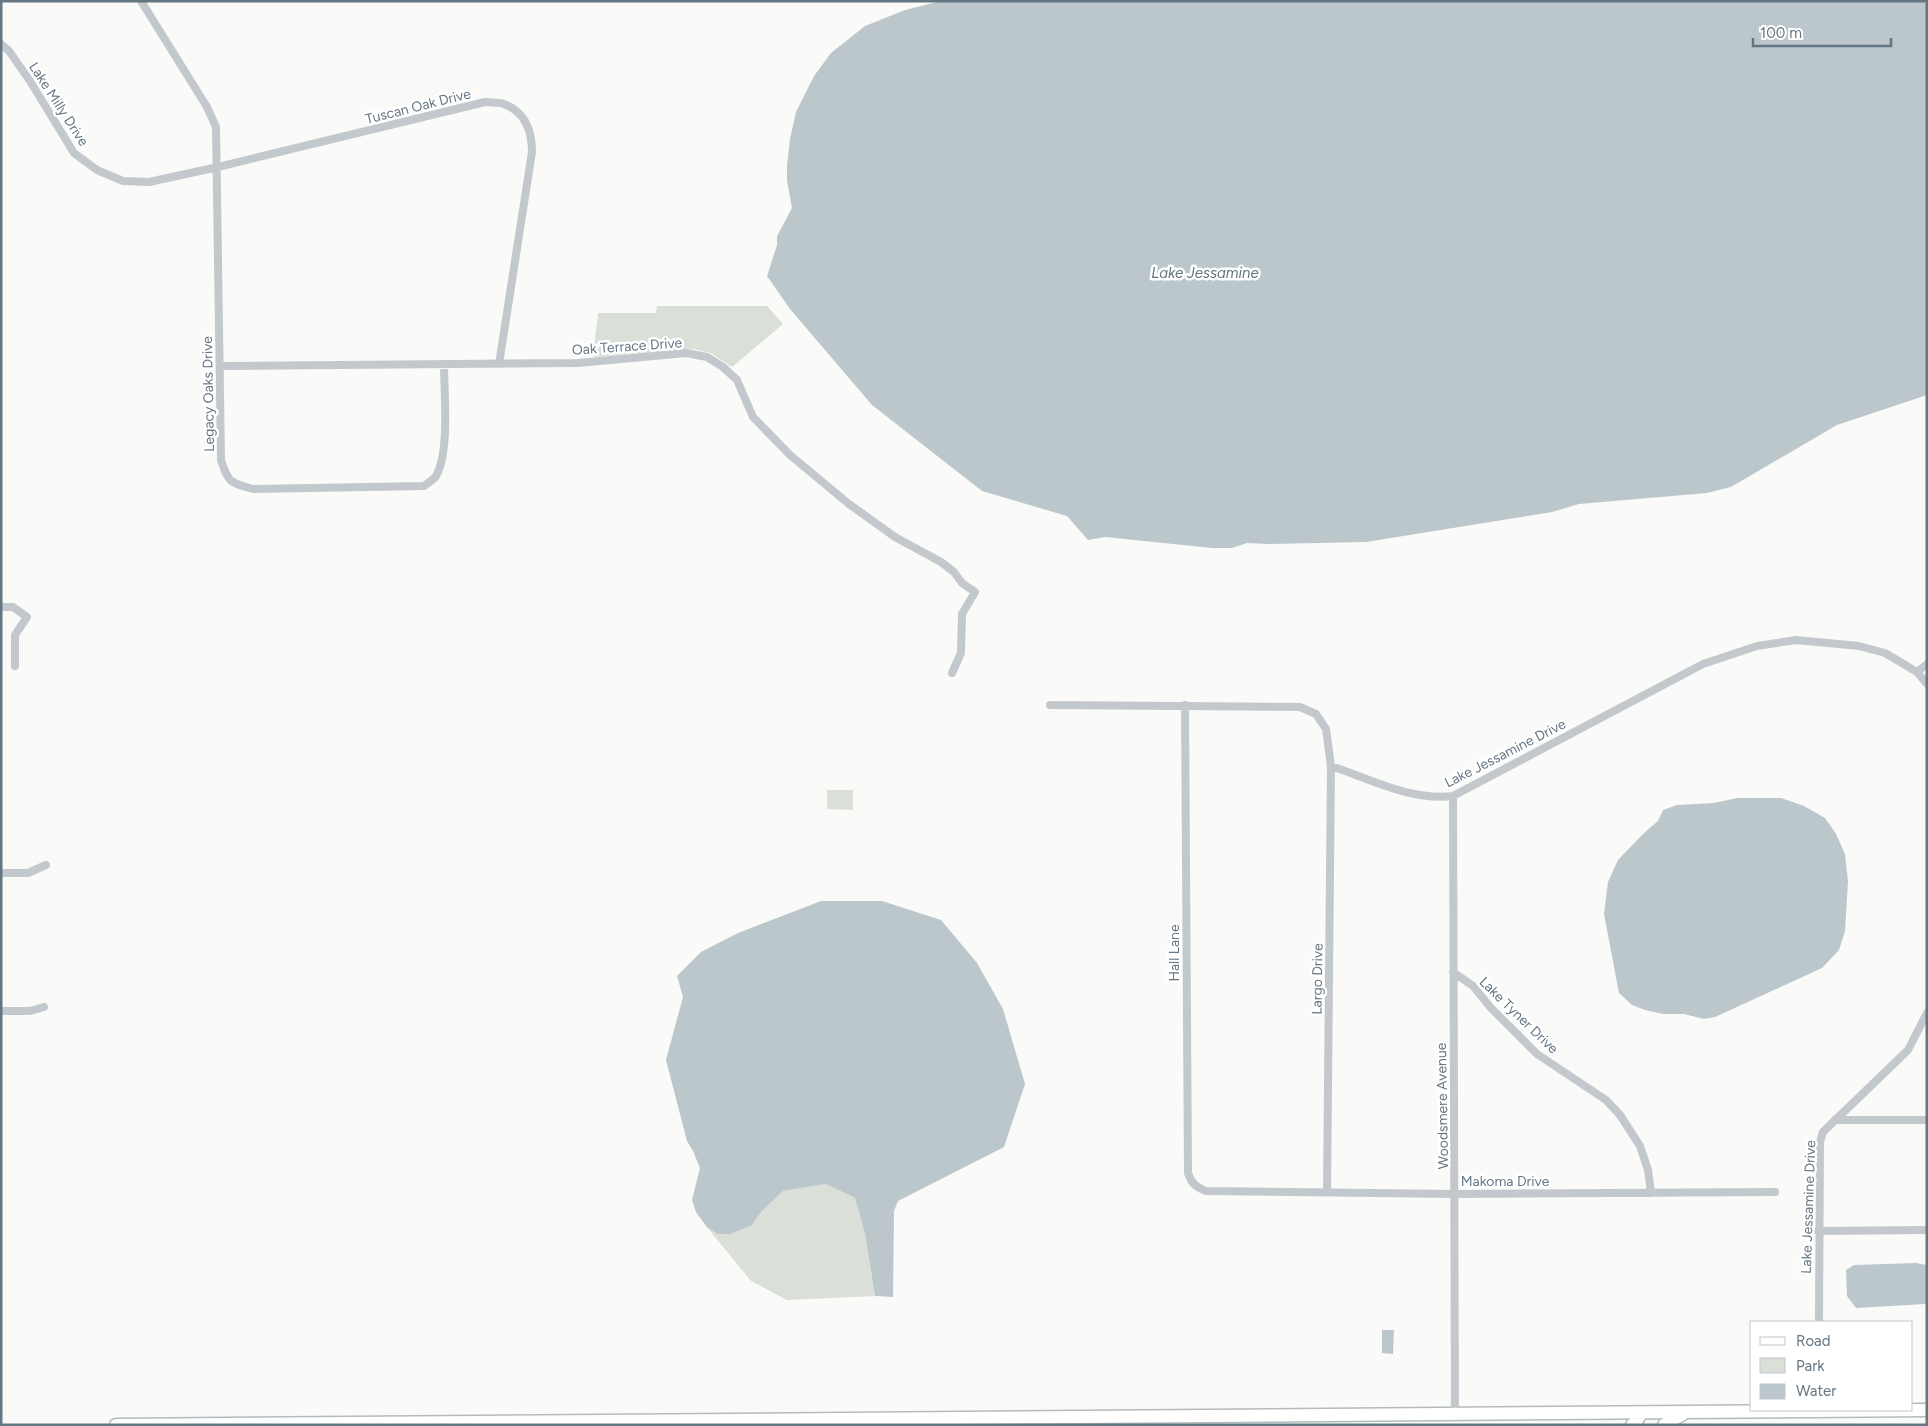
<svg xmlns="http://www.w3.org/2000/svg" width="1928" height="1426" font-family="Figtree,sans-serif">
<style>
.green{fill:#dadfd7}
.water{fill:#bbc7cb}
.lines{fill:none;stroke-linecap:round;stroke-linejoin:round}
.primary-casing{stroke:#b5babe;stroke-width:15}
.street{stroke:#c3c8cc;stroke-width:8}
.primary{stroke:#fff;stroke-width:12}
.labels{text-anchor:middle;stroke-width:5;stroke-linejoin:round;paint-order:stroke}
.street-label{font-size:14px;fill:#657683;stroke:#fff}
.water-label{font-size:15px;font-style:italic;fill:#60757c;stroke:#fff}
</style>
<rect width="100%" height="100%" fill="#fafaf8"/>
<!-- green -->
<path class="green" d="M657,306H767L783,324L732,367L711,353L693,349L593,357L598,313H656Z
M827,790H853V810L827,809Z
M826,1184L855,1198L865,1234L875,1296L787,1300L751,1281L706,1226L717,1234H730L751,1226L762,1211L783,1191Z"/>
<!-- water -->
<path class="water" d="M941,1H1927V395L1837,425L1731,487L1707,493L1579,504L1552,512L1366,542L1269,544L1247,543L1232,548H1212L1105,537L1088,540L1067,516L982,491L872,405L790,309L767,276L777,245V236L792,208L787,181V166L790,139L796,112L814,76L831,53L865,26L905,10Z
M1737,798H1781L1804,806L1825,818L1836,834L1845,854L1848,881L1845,931L1839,950L1822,968L1715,1017L1704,1019L1684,1014H1663L1645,1010L1632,1005L1619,993L1604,914L1608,882L1618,860L1644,833L1658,821L1663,810L1677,805L1714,803Z
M821,901H882L941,920L977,963L1003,1009L1025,1084L1004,1147L898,1201L894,1211L893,1297L875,1296L865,1234L855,1198L826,1184L783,1191L762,1211L751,1226L730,1234H717L706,1226L696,1212L692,1200L700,1168L693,1151L687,1141L666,1060L683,997L677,976L701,952L738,933Z
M1916,1263L1927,1265V1303L1925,1304L1856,1308L1847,1296L1846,1270L1854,1265Z
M1382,1330H1394L1393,1354L1382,1353Z"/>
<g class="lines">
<defs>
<path id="primary" d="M116,1425L1927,1410
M1632,1425L1636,1422L1641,1413
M1664,1425L1683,1414"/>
</defs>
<!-- primary casing -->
<use href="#primary" class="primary-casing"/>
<!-- street -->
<path class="street" d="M141,1L207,107L216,127L221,460C228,483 231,483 253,489L424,486C428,483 433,480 436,476C450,452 444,393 444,364
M1,44L9,51L30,81L74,153L97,170L123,181L149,182L218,167L485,102C491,103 499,102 504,104C525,112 532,131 532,152L499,364
M220,366L578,363L686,353L707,357L723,367L737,380L753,417L790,455L849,504L895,537L941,562L954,572L962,583L975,592L962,614L961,653L952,673
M1,607H13L27,617L15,635V666
M1917,672L1927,664
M1050,705L1300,707L1316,714L1326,729L1331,766L1327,1192
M1185,705L1188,1173C1191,1183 1196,1187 1206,1191L1455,1194L1775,1192
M1331,766C1370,779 1411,801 1453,796L1703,664L1757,646L1796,640L1859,646L1885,653L1917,672L1927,684
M1453,796L1455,1415
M1,873H28L46,865
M1453,972L1473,986L1491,1008L1537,1054L1606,1100L1620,1115L1640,1146L1648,1170L1651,1193
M1,1011H30L44,1007
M1835,1120H1927
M1818,1231L1927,1230
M1819,1322L1820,1142L1823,1132L1908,1050L1927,1013"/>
<!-- primary -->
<use href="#primary" class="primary"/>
</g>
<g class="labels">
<!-- street labels -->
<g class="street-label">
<text transform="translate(59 104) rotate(57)" y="5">Lake Milly Drive</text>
<text transform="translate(418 106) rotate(-14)" y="5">Tuscan Oak Drive</text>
<text transform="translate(627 346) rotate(-4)" y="5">Oak Terrace Drive</text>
<text transform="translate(208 394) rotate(-91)" y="5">Legacy Oaks Drive</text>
<text transform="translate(1505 753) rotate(-27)" y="5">Lake Jessamine Drive</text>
<text transform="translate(1174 953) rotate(-90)" y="5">Hall Lane</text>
<text transform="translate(1317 979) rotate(-89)" y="5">Largo Drive</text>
<text transform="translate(1519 1015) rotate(44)" y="5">Lake Tyner Drive</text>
<text transform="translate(1442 1106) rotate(-91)" y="5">Woodsmere Avenue</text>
<text x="1505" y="1186">Makoma Drive</text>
<text transform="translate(1808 1207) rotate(-88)" y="5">Lake Jessamine Drive</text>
</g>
<!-- water labels -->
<g class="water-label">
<text x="1205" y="278">Lake Jessamine</text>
</g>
</g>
<!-- border -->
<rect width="1928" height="1426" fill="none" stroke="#657683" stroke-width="5"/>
<!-- legend -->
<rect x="1750" y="1321" width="162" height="90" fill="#ffffff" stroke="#c1c8cd"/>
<rect x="1760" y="1337" width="25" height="8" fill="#ffffff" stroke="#c1c8cd"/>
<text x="1796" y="1346" font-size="15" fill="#657683">Road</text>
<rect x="1760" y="1358" width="25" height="15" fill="#dadfd7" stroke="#c1c8cd"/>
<text x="1796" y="1371" font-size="15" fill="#657683">Park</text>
<rect x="1760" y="1384" width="25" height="15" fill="#bbc7cb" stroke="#c1c8cd"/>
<text x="1796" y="1396" font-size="15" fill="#657683">Water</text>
<!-- scale -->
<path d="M1753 38v8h138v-8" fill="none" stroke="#657683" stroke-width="2.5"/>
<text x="1760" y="38" font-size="15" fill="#657683" stroke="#ffffff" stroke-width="4" paint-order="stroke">100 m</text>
</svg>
